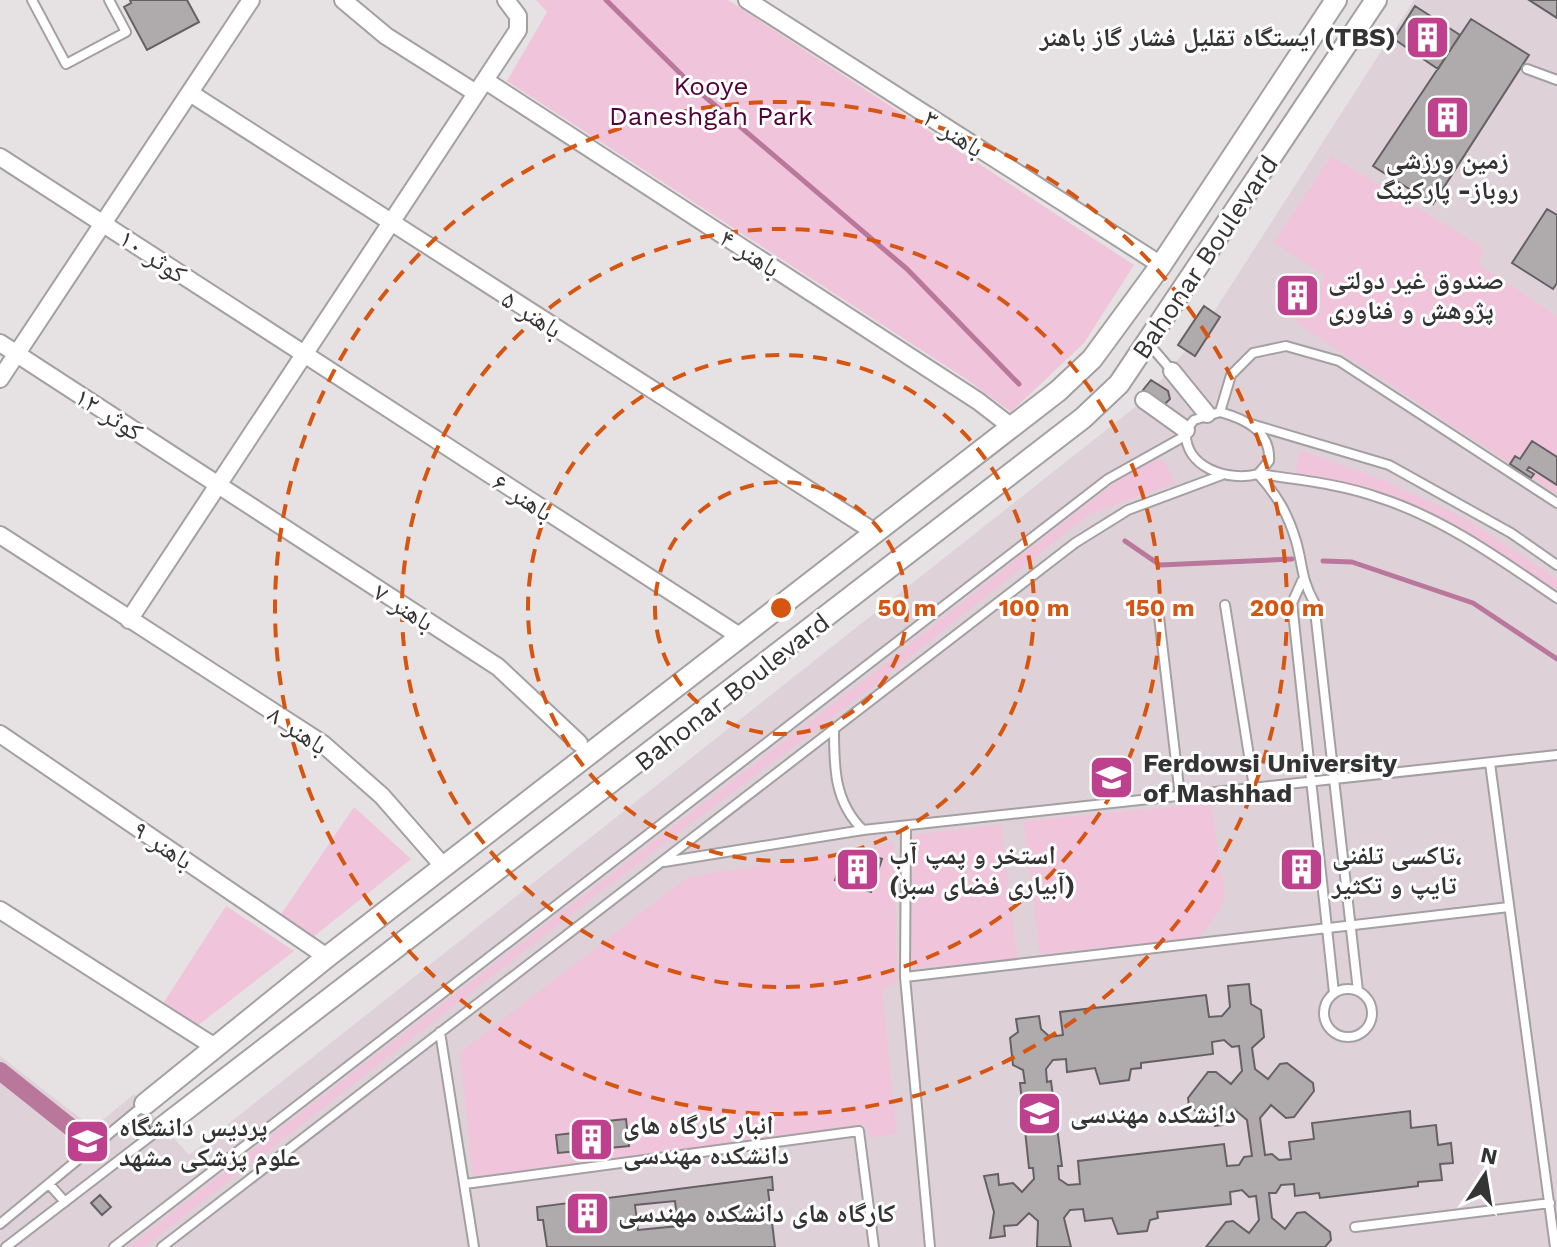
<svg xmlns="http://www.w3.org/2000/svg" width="1557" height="1247" font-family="'Work Sans','Noto Naskh Arabic',sans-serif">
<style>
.built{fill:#ded2d8}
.green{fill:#f0c4db}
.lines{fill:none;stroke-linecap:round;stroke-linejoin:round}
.stream{stroke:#b9779b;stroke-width:5}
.canal{stroke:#b9779b;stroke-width:18}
.building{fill:#afabad;stroke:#656163;stroke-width:2;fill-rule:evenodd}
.service-casing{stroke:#a4a0a2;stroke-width:12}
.minor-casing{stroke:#a4a0a2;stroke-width:20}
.tertiary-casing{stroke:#a4a0a2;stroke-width:24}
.service{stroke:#fff;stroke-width:8}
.minor{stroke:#fff;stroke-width:16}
.tertiary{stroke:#fff;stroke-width:20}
.ring{fill:none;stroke:#d65510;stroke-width:4;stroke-dasharray:14 10}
.labels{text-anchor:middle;stroke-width:6;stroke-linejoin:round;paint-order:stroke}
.poi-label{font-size:26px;font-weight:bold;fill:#353435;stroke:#fff;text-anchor:start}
.park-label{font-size:26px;fill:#520038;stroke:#fff}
.street-label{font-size:26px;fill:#353435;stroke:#fff}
.centre{fill:#d65510;stroke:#fff;stroke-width:4}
.ring-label{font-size:24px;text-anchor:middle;font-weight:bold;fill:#d65510;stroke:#fff;stroke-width:6;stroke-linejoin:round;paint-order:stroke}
</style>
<rect width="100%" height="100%" fill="#e6e1e3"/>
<!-- built -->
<path class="built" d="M1414,0H1557V1247H0V1056L93,1128L134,1094L189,1155L1144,400L1201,332Z"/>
<!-- green -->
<path class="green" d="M536,0H728L1134,265L1084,343L1011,412L966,379L507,81L547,12Z
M1331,156L1484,248L1478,264L1557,316V494L1295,322L1325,276L1274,242Z
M1300,450L1386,481L1466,519L1557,579V590C1474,536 1396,485 1295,473Z
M1152,456L1165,463L1175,483L1088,515L867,691L604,889L144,1247H128C371,1058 615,871 859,684C957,608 1052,528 1152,456Z
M1211,803L1225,894L1221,908L1199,938L1040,954L1023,821Z
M354,807L411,859L313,937L280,916Z
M1001,824L1017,958L912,969L913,835Z
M894,843L897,983L882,989L897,1134L869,1138L866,1124L473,1179L460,1052L688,877Z
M226,906L294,951L197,1026L164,1002Z"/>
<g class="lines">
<!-- stream -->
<path class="stream" d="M606,0L696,89L907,269L1019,384
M1125,541L1160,565L1292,559
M1323,561L1352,562L1473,603L1557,659"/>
<!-- canal -->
<path class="canal" d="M0,1071L74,1130"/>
</g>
<!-- building -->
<path class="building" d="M130,0H187L199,22L147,50L124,7L131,3Z
M1529,0H1557V18Z
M1415,6L1460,35L1438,69L1394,39Z
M1471,19L1529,55L1433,204L1373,166Z
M1547,209L1557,215V283L1553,289L1512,263Z
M1294,277L1315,291L1301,313L1280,299Z
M1204,306L1220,317L1195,356L1178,345Z
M1151,380L1168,391L1170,399L1164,405L1143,390Z
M1532,441L1557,457V485L1529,467L1527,470L1534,474L1531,478L1510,464L1515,456L1520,459Z
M862,848L877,853L876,857L882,859L871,892L835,880L845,851L859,857Z
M1290,853L1315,856L1313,890L1287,884Z
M1249,984L1251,1004L1261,1010L1264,1037L1252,1048L1255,1069L1268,1079L1280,1064L1287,1063L1313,1083L1314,1091L1294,1117L1286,1118L1271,1105L1260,1118L1265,1155L1272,1154L1279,1160L1291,1159L1289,1142L1314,1139L1312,1123L1410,1111L1411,1128L1436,1125L1438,1145L1451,1143L1453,1163L1440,1164L1442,1180L1418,1182V1186L1320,1198L1319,1193L1295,1196L1294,1184L1281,1185L1276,1193H1269L1272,1218L1285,1229L1297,1213L1305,1212L1330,1232L1331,1240L1325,1247H1206L1226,1222L1233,1221L1249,1233L1259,1220L1256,1196L1249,1197L1242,1190L1230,1192L1231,1204L1157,1212L1158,1218L1150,1220L1147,1231L1118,1234L1112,1218L1085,1221L1083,1209L1070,1210L1064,1218L1071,1247H1037L1038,1221L1029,1213L1017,1225L1004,1226L1005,1236L990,1238L994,1212L984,1176L998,1174L999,1185L1013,1183L1022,1192L1034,1179L1033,1168H1029L1020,1083H1025L1023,1070L1013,1065L1010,1038L1018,1032L1016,1019L1039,1016L1041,1029L1050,1037L1063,1035L1060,1012L1206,995L1209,1017L1222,1016L1230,1007L1228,986ZM1224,1040L1232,1047L1239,1046L1242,1071L1231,1084L1216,1072H1208L1188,1098L1189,1106L1215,1126L1222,1125L1234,1109L1247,1120L1252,1156L1244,1157L1239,1165L1227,1166L1224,1144L1078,1161L1080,1184L1068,1185L1059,1179L1058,1166H1062L1051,1081L1047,1082L1046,1069L1053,1060L1066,1059L1067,1072L1095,1068L1100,1084L1129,1080L1131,1069L1141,1068V1063L1213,1054L1212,1042Z
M626,1119L629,1146L558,1153L556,1135L597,1130V1122Z
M132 1129a9 9 0 1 1 18 0a9 9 0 1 1-18 0Z
M772,1177L773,1190H768L775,1247H547L543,1220H538L537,1207ZM675,1201L678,1226L638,1230L635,1205Z
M100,1195L111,1207L102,1215L91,1203Z"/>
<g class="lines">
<defs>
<path id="service" d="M32,0L66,64L126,32L109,0
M1527,69L1557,80
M1149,344L1172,371
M1220,412L1231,375L1253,353L1286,346L1339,361L1557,503
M1220,412C1245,419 1271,431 1269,461L1258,474C1229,482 1183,468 1186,430L1194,420Z
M1251,424L1389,465L1511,533L1557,565
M1258,474C1277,495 1288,514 1296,541C1303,565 1301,579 1314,602L1358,991
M1259,474C1300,480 1341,484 1380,498C1445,519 1501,560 1557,598
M1302,581L1292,603L1334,993
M1225,605L1254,787
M1158,608L1180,796
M834,729C834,767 834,802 863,830
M1490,763L1555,1247
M906,826L905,977L930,1247
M664,862L863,830L1557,755
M905,977L1509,907
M1324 1013a24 24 0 1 1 48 0a24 24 0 1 1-48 0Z
M440,1032L474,1247
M465,1184L859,1131L874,1247
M50,1185L65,1202
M0,1224L144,1105
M1355,1227L1550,1203
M6,1247L161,1128
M114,1247L1108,479L1185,436
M162,1247L1075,543L1128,510L1222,475"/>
<path id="minor" d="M343,0L386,36L476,93
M747,0L1161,265
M486,81L978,401L1013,428
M190,93L876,533
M0,157L741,637
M0,343L498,667L579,743
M1172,371L1207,414
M0,379L251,0
M1144,400L1186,430
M0,535L323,744L382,796L444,867
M129,620L518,30V16L506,0
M0,734L327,957
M0,910L215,1047"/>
<path id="tertiary" d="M145,1104L327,957L1058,391L1092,359L1161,265L1336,0
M163,1127L1083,418L1119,384L1376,0"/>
</defs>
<!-- service casing -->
<use href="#service" class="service-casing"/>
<!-- minor casing -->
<use href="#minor" class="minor-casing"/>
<!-- tertiary casing -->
<use href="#tertiary" class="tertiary-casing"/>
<!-- service -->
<use href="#service" class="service"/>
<!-- minor -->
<use href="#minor" class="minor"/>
<!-- tertiary -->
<use href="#tertiary" class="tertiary"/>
</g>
<!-- distance rings -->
<g class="ring">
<circle cx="781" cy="608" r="126"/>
<circle cx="781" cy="608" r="253"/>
<circle cx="781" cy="608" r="379"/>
<circle cx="781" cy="608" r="506"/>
</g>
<!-- icons -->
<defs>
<symbol id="building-square" viewBox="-11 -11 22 22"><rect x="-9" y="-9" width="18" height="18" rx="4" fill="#be418e" stroke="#fff"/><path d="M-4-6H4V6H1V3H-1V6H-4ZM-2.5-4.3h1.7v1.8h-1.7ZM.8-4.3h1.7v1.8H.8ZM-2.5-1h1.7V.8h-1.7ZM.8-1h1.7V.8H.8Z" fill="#fff"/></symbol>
<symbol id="university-square" viewBox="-11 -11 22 22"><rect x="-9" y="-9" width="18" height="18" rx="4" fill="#be418e" stroke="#fff"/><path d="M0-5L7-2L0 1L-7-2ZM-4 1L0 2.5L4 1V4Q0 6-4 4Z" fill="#fff"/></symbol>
</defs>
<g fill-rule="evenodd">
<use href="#building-square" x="1402" y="12" width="51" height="51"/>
<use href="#building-square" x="1422" y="92" width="51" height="51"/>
<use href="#building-square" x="1272" y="270" width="51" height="51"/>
<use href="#university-square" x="1086" y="752" width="51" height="51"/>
<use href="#building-square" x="832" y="844" width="51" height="51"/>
<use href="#building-square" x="1276" y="844" width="51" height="51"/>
<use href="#university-square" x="1014" y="1088" width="51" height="51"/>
<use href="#building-square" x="566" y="1114" width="51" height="51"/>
<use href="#university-square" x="62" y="1116" width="51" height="51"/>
<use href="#building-square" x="562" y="1188" width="51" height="51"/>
</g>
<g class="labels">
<!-- poi labels -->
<g class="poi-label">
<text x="1396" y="46" text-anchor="end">ایستگاه تقلیل فشار گاز باهنر (TBS)</text>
<text x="1447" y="169" text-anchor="middle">زمین ورزشی<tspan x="1447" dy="30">روباز- پارکینگ</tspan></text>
<text x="1328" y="289">صندوق غیر دولتی<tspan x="1328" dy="30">پژوهش و فناوری</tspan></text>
<text x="1143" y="772">Ferdowsi University<tspan x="1143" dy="30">of Mashhad</tspan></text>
<text x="889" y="864">استخر و پمپ آب<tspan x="889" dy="30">(آبیاری فضای سبز)</tspan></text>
<text x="1332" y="864">تاکسی تلفنی،<tspan x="1332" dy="30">تایپ و تکثیر</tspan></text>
<text x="1070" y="1123">دانشکده مهندسی</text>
<text x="623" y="1134">انبار کارگاه های<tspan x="623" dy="30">دانشکده مهندسی</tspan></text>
<text x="119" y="1136">پردیس دانشگاه<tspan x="119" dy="30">علوم پزشکی مشهد</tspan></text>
<text x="618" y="1222">کارگاه های دانشکده مهندسی</text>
</g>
<!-- park labels -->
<g class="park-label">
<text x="711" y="95">Kooye<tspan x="711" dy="30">Daneshgah Park</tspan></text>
</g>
<!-- street labels -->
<g class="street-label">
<text transform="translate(954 133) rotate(33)" y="9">باهنر ۳</text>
<text transform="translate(750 253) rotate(33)" y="9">باهنر ۴</text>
<text transform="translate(153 256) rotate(34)" y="9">کوثر ۱۰</text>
<text transform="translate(1205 257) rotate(-56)" y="9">Bahonar Boulevard</text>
<text transform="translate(532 314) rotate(33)" y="9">باهنر ۵</text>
<text transform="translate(109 414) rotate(33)" y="9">کوثر ۱۲</text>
<text transform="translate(523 497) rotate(33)" y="9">باهنر ۶</text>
<text transform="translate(404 607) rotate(33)" y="9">باهنر ۷</text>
<text transform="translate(732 692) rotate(-38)" y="9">Bahonar Boulevard</text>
<text transform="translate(298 730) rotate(34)" y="9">باهنر ۸</text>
<text transform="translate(163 845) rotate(34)" y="9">باهنر ۹</text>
</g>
</g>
<circle cx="781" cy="608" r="12" class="centre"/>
<g class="ring-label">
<text x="907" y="616">50 m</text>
<text x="1034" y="616">100 m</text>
<text x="1160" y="616">150 m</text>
<text x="1287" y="616">200 m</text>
</g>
<!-- north arrow -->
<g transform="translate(1485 1175) rotate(12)" stroke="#ffffff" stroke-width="6" paint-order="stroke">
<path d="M0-6L14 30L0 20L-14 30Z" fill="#353435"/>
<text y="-12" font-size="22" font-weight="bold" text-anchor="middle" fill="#353435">N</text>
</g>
</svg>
